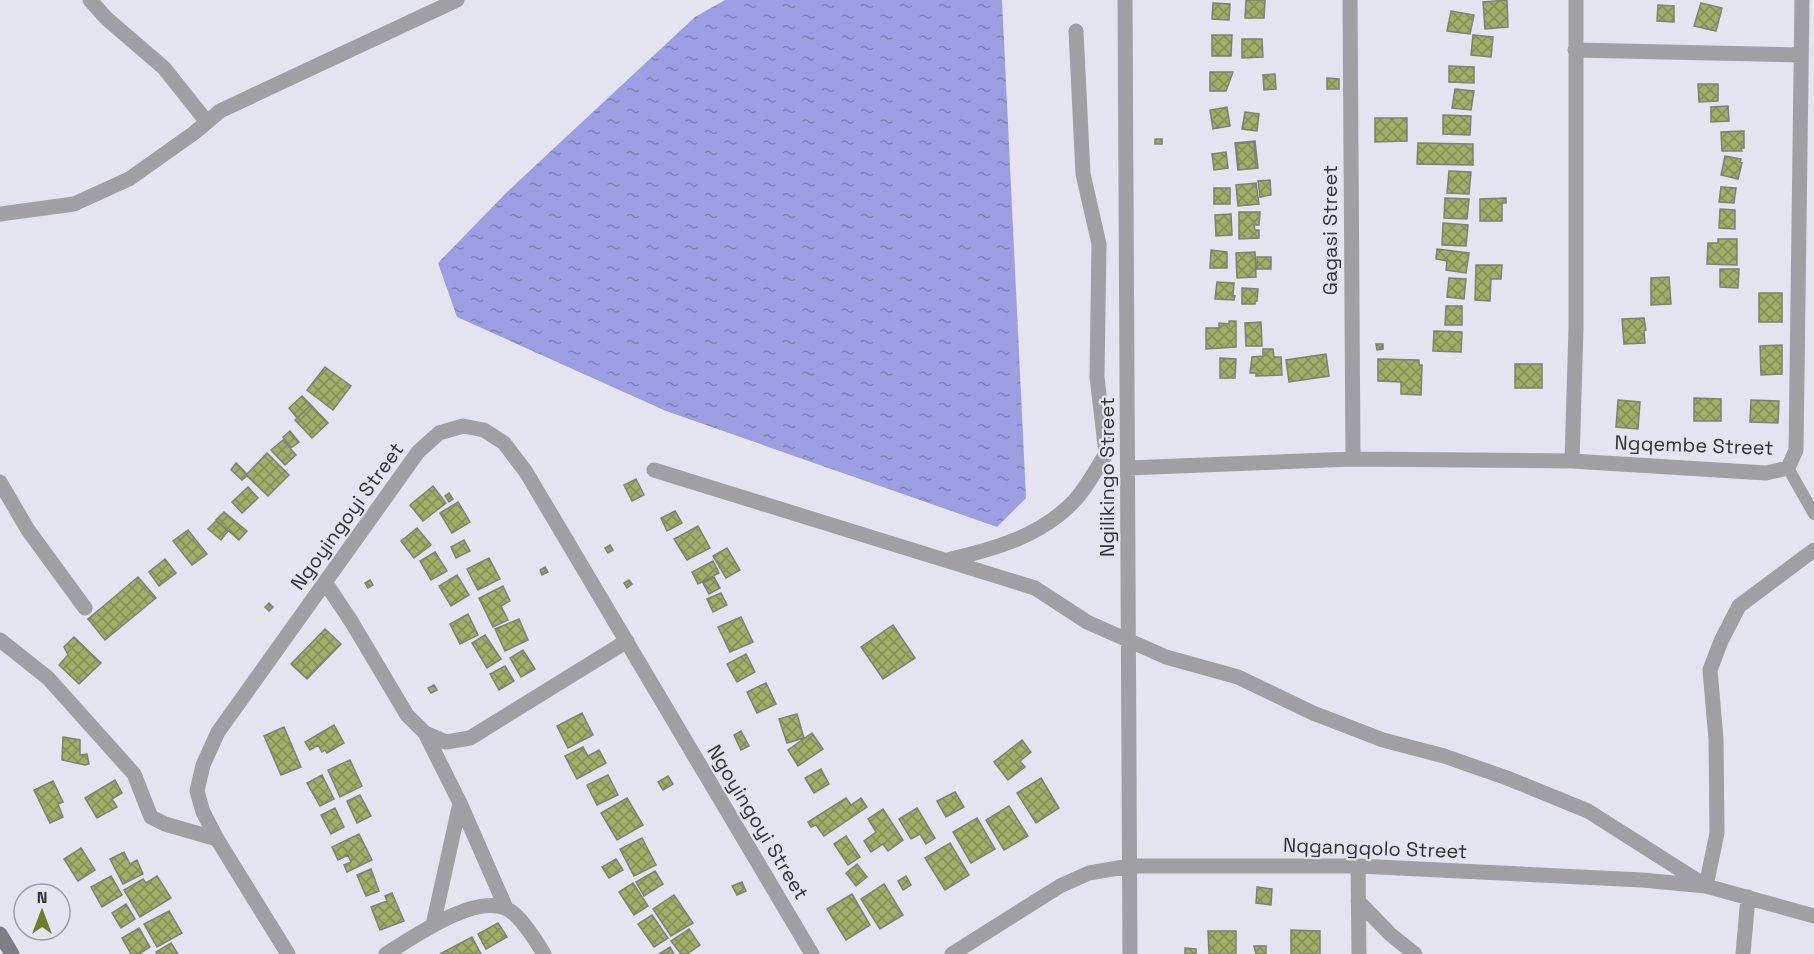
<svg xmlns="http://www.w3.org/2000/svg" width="1814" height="954" font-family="'Space Grotesk',sans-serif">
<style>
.water{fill:url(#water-ripples)}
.building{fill:url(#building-cross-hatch);stroke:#7e8177;stroke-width:1.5}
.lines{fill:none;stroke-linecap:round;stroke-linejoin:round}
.lane{stroke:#9f9fa4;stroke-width:12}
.street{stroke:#9f9fa4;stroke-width:15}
.secondary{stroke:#7d7d84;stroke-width:15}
.labels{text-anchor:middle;stroke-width:4.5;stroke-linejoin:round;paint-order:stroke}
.street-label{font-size:20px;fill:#313135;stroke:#e3e4ef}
</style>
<defs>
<pattern id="water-ripples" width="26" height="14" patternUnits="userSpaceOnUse" patternTransform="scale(1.5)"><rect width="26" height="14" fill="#9d9ee1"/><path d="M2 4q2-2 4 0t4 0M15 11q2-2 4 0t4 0" fill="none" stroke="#8181b7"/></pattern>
<pattern id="building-cross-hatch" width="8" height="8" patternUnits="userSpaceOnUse" patternTransform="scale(1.5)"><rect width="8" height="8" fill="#9eae66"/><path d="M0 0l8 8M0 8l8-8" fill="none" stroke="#818e55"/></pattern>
</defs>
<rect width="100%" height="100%" fill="#e3e4ef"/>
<!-- water -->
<path class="water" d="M725,0H1002L1026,498L997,527L666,411L457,317L438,263L507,192L695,17Z"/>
<!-- building -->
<path class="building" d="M1246,0H1265L1264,18H1245Z
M1507,0L1508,27L1485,29L1483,2Z
M1213,3L1230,4L1229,20L1212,19Z
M1701,3L1722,8L1716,31L1694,26Z
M1658,5L1674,6V22L1657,21Z
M1451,11L1474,15L1470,34L1447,31Z
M1212,35H1232L1231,56H1212Z
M1473,35L1493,37L1491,57L1471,55Z
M1242,39H1262L1263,57L1242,58Z
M1449,66L1474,67V83L1449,82Z
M1210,72H1233L1226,91H1210Z
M1275,74L1276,89L1264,90L1263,75Z
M1327,78L1339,79V89H1327Z
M1698,84H1718V101L1699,102Z
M1455,89L1474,91L1471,110L1452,108Z
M1728,106L1729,121L1711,122V107Z
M1227,107L1230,126L1213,129L1210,110Z
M1245,112L1259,114L1257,131L1242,129Z
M1443,115L1471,116L1470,135L1443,134Z
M1375,118H1407V141L1375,142Z
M1744,131V148H1741L1742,151H1722L1721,132Z
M1155,139H1162V144H1155Z
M1255,141L1258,168L1238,170L1235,143Z
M1254,142L1256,168L1239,170L1236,144Z
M1418,143L1473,144V165L1417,164Z
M1226,152L1228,168L1214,170L1212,154Z
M1725,156L1741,159L1740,162L1742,163L1738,179L1721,175Z
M1449,171L1471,172L1469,194L1447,193Z
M1270,180L1271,195L1260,197L1258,181Z
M1256,183L1259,204L1238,206L1236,185Z
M1721,187L1736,188L1734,203L1719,202Z
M1214,188H1230V204H1214Z
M1445,198L1469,199L1467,219L1444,218Z
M1506,198V203H1502V221H1480V199Z
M1720,209L1735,210V229L1719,228Z
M1239,212H1260L1259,225H1254L1255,230H1259V238L1239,239Z
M1231,214L1232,235L1216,236L1215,215Z
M1443,223L1468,225L1466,246L1442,245Z
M1718,239H1737V265L1707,264L1708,243H1718Z
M1437,249L1469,253L1466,273L1446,270L1447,261L1436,259Z
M1211,250L1227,252V268H1210Z
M1255,252L1256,277L1237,278L1236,253Z
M1257,257H1271V269H1257Z
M1476,265H1502L1501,279H1491L1490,301L1475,300Z
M1720,269H1739L1738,288L1720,287Z
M1669,277L1671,304L1651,305V278Z
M1449,278L1466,279L1464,299L1447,297Z
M1217,282L1234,283L1233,296H1235L1234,300L1215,299Z
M1242,288L1258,289L1257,301H1255V304H1242Z
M1759,293H1782V322H1759Z
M1446,306H1462V325H1445Z
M1644,318L1646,330L1644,331L1645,343L1624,344L1622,319Z
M1229,321H1236V347L1206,349V328H1219V323L1229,324Z
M1261,322L1262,346H1246L1245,323Z
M1434,331L1462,332L1461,352L1433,351Z
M1376,344H1383V349L1377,350Z
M1782,345V374L1761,375L1760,346Z
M1263,349H1273L1274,357H1281L1282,375L1256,376V373H1250L1252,357L1263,356Z
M1326,354L1329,376L1289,382L1286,360Z
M1220,358L1236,359L1235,378H1220Z
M1378,359L1419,360V365H1422L1421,395L1401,394V382L1378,381Z
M1515,364H1542V388H1515Z
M325,367L351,386L333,410L307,390Z
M302,396L311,405L297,418L289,408Z
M1694,398L1721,399V421H1694Z
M1618,400L1640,402L1638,429L1616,427Z
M1751,400L1779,401L1778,423L1750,422Z
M311,405L328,423L312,438L295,420Z
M290,431L299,442L291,448L283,437Z
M283,440L296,455L285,465L271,450Z
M267,453L289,475L268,496L247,476L242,480L231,470L236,463L247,474Z
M636,479L644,495L632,501L624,485Z
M433,486L446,503L423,521L410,505Z
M248,487L258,498L242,513L232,502Z
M449,493L453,499L449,502L445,496Z
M458,502L470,522L452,533L440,513Z
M675,511L682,523L667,531L661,518Z
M224,512L247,531L239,540L216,520Z
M216,521L228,531L221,540L208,529Z
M698,526L710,548L687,560L674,539Z
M417,528L431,545L414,558L401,541Z
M188,530L207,554L192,565L173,541Z
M464,540L470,551L456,558L451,547Z
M610,545L613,550L608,553L605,548Z
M727,548L740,570L726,578L713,556Z
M435,552L447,571L431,580L420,561Z
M489,558L500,579L478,590L467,569Z
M165,559L176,573L159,586L149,572Z
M713,561L719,573L698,584L692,572Z
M545,567L548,572L542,575L540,570Z
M457,575L469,595L451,606L439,586Z
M138,577L156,598L105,640L88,619Z
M714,577L720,588L709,594L703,583Z
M370,580L373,585L368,588L365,583Z
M629,580L632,584L627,588L624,583Z
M503,586L510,601L501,606L508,620L493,627L479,598Z
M721,593L727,605L713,612L707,599Z
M269,603L273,607L269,611L265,607Z
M468,614L478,635L460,644L450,624Z
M741,617L753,642L730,652L718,627Z
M519,619L528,640L505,651L495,629Z
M893,625L915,658L883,679L861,647Z
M325,629L341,644L307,679L291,664Z
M485,635L501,659L487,668L472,643Z
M74,637L101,663L79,684L59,665L68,655L64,647Z
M523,650L535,669L521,677L510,658Z
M746,654L755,672L737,682L727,664Z
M505,666L514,681L499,690L490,674Z
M766,683L776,704L757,713L747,692Z
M434,685L437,690L431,693L428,688Z
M582,713L593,735L568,748L557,726Z
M797,714L804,738L787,743L779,719Z
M334,725L344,743L327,753L325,750L322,752L318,745L310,750L305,742Z
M284,727L301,767L281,775L264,736Z
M741,731L749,746L741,750L734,735Z
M812,733L823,749L798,766L788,750Z
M63,737L80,740V755L87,754L89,764L85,765L62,760Z
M1022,740L1031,752L1020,761L1025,767L1008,780L994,762Z
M583,747L588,756L599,750L606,763L577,779L565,756Z
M350,760L362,786L340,797L328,770Z
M821,769L829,784L814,793L805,778Z
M322,775L334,799L320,806L307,783Z
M608,775L618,795L597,805L587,785Z
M668,776L673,784L663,790L658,782Z
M1041,778L1059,808L1036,823L1017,793Z
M115,780L122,793L112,799L117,807L97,818L85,798Z
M53,781L63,802L58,804L63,817L50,823L34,790Z
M955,792L964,807L946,817L937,801Z
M360,795L371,816L357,823L347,801Z
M627,798L643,825L617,840L601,813Z
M846,798L851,805L861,798L867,807L824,836L816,825L811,827L808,822Z
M1009,806L1028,836L1004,850L986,820Z
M335,808L344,827L331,834L321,815Z
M917,808L935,838L926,844L920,834L911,839L899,819Z
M883,809L903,840L888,851L883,844L871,852L864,841L876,832L868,819Z
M977,818L995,849L971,863L953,832Z
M359,834L372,860L347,872L344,865L351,862L348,855L338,860L332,847Z
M846,836L860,857L848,865L834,844Z
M642,838L656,865L634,876L620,849Z
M950,843L969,875L945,890L925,858Z
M81,848L95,870L78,881L64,859Z
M124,852L130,864L137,860L143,874L123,884L110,859Z
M616,859L623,870L609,878L602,867Z
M857,864L867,877L856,886L846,873Z
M371,869L379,891L366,896L357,875Z
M655,871L663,884L644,896L636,882Z
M111,876L122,895L102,907L91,887Z
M157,876L171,898L140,917L124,890L143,879L146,883Z
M906,876L911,885L903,890L898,881Z
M742,882L746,891L737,895L732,886Z
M633,883L648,906L634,915L619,892Z
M884,884L903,915L880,929L861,899Z
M1257,887L1272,889L1271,905L1256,903Z
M392,893L404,921L380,930L371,907L387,901L385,896Z
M852,894L870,925L846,940L827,909Z
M674,895L693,923L671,936L653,909Z
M126,904L135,919L121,928L112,913Z
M169,911L182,933L157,947L144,924Z
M652,915L668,938L654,947L638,924Z
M498,923L507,937L486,949L478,934Z
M139,928L150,947L139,954H131L122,938Z
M689,929L700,945L687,954H681L671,941Z
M1291,930L1320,931V954H1291Z
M1208,931H1236V954H1209Z
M472,937L481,954H440Z
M171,943L178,954H157L156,952Z
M1254,946H1266V954H1256Z
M670,947L674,954H659Z
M1185,948L1196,949V954H1185Z"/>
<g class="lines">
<!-- lane -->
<path class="lane" d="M1788,468L1814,514"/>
<!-- street -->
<path class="street" d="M90,0L106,18L164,68L207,122
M1125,0L1130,954
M1350,0L1353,459
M1575,50L1801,55
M0,214L74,204L129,179L194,133L220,111L457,0
M1572,461L1576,328V0
M1128,468L1353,459L1572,461L1766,473L1788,468L1796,450L1802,0
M654,470L1035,588L1087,622L1166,657L1238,677L1313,713L1383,740L1444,756L1507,778L1588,811L1706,886L1717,833L1716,739L1710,670L1721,641L1739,606L1814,550
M0,482L28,530L85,608
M947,560C992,550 1042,536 1075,500C1087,487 1096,469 1106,454L1097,377L1099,244L1083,174L1076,31
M325,582L351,621L407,715L425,733L446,742L470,738L627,641
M0,640L48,678L134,774L151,817L165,824L217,839
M425,733L460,803L506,908
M1358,866L1359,954
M1358,901L1390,934L1415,954
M433,925L460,803
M288,954L217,839L203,812L197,791L203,765L218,732L418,452L439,433L463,426L484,430L504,443L526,472L812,954
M386,954C414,937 472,895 505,908C520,914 536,941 544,954
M952,954L1060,886L1089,873L1130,866H1358L1642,880L1706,886L1814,916
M1743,954L1748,897"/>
<!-- secondary -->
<path class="secondary" d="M0,934L12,954"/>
</g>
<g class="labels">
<!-- street labels -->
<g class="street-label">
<text transform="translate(1330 230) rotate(-90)" y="7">Gagasi Street</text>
<text transform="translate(1694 445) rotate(2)" y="7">Ngqembe Street</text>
<text transform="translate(1107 477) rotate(-90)" y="7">Ngilikingo Street</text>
<text transform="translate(347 516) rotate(-54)" y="7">Ngoyingoyi Street</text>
<text transform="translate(758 822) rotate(59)" y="7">Ngoyingoyi Street</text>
<text transform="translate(1375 848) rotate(2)" y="7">Nqgangqolo Street</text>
</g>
</g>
<!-- north arrow -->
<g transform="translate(42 912)"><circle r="28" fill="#e3e4ef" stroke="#9c9ca5" stroke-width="1.5"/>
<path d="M0-4.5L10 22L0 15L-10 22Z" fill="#6d7c2a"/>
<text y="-9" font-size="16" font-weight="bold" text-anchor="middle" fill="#313135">N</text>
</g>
</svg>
